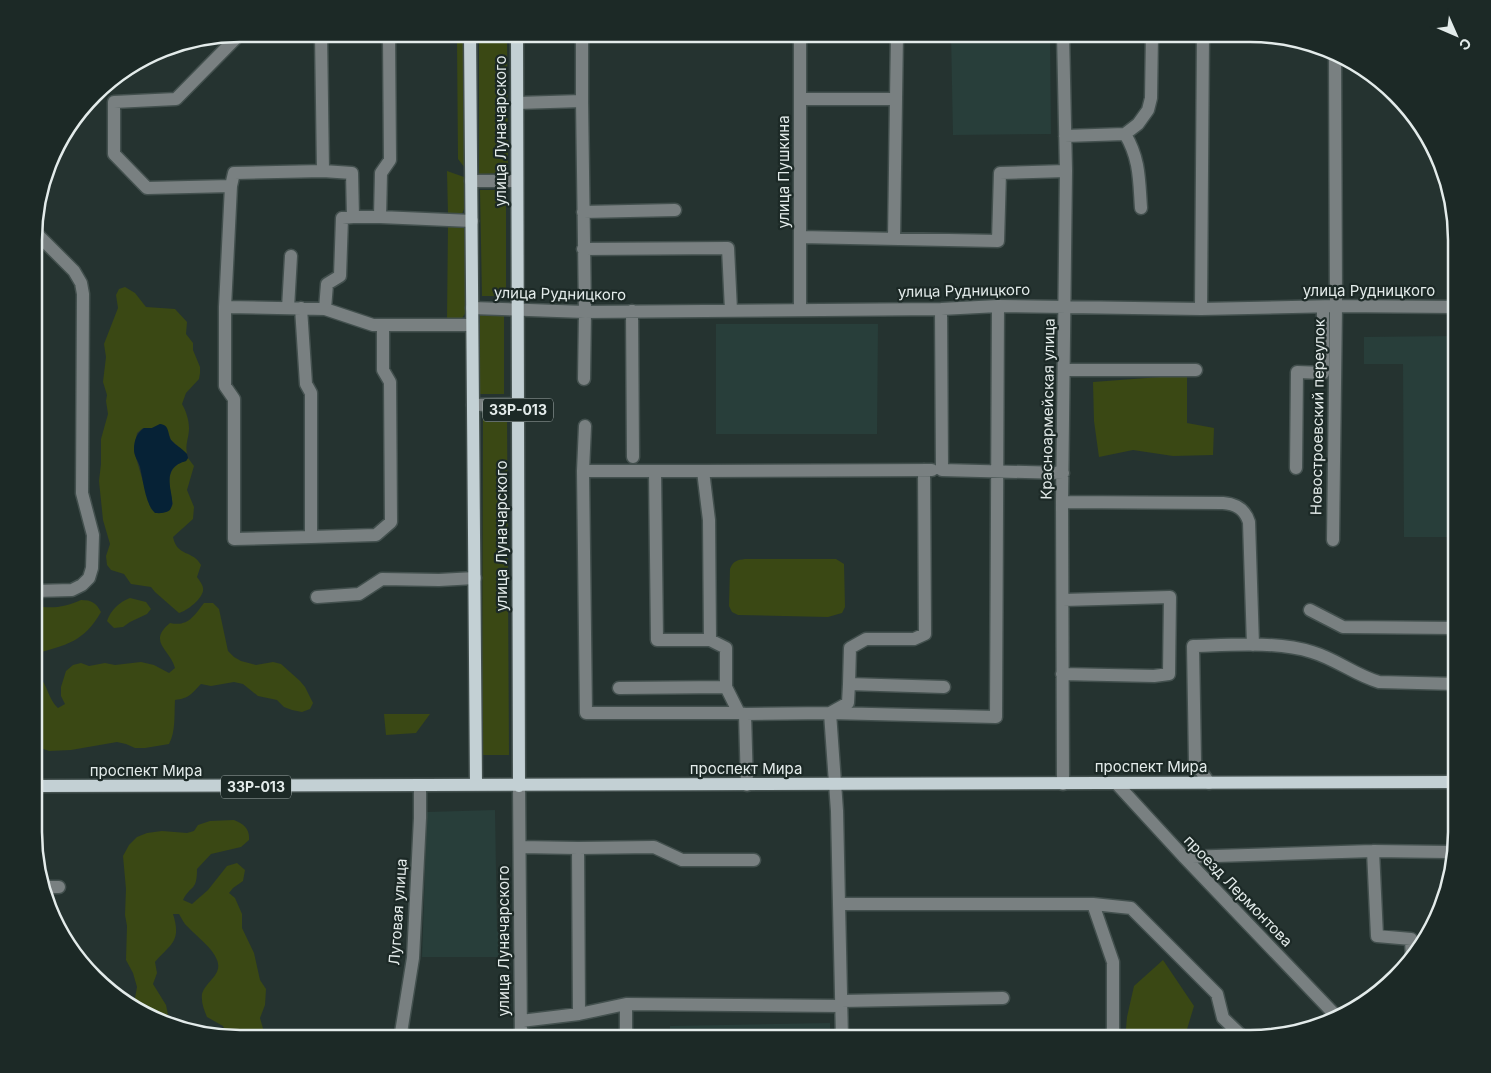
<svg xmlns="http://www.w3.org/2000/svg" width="1491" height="1073" font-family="Inter,sans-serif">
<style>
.built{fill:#283e3a}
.green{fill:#3a4814}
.water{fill:#062236}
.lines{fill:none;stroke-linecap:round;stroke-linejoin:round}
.minor-casing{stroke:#43504e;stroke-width:15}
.major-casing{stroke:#43504e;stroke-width:15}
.minor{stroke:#798081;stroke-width:12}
.major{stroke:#c3d0d4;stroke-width:12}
.labels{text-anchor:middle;stroke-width:4.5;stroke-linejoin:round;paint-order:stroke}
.shield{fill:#1c2926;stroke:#a7b1af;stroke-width:1}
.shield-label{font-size:14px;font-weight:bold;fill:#e3ebea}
.street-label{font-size:15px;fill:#e3ebea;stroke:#1c2926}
.rim{fill:none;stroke:#e3ebea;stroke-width:2.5}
</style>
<rect width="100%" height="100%" fill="#253330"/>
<!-- built -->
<path class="built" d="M951,34H1050L1051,134L953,135Z
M716,324H878L877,434H716Z
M1457,336V537H1404L1403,364H1364V337Z
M495,810L497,931L501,935V957H422L427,812Z
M830,1023V1039H670V1026Z"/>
<!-- green -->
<path class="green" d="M479,34H507L508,173L479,174Z
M463,36L465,168L458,159L457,42Z
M447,171L464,177V209L462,214H448Z
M480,190H506V296H482Z
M448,225L465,227L466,229V312L461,320L447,321Z
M125,287L135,293L146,307L175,309L187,322L186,334L193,343V350L200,367V373L199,379L186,393L182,404C186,411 189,420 189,428C189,438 185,444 187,454L171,440L168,431L160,424L152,428H143L137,433L134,451L151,509L160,513L169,511L173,504C169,487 164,466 186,461L188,458L194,466L187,490L194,507L193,519L173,537C177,557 193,550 201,565L197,577C199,580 203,585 203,588C205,597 187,611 179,613L155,592L151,587L131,584L124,574L111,570L107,565L106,556L110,544L103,520L99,481L101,464V439L108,414L106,401L107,395L103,382L106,357L104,344L118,308L116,295L119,289Z
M504,308V394H480V309Z
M1187,375V423L1214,428L1213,455L1173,456L1133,450L1099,457L1094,421L1093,382Z
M483,413H507L509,755H482Z
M745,559H836L844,564L845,607L842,613L828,617L738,615L732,612L729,606L730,569C733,561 737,560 745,559Z
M130,598L146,602L151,609L147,614L130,622L123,627L114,628L107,621C111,610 119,602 130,598Z
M81,600C92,600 96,603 101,612C84,642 66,645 35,654V606C53,609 65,607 81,600Z
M204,603H213L219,609L228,651L234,657L241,661L256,665L273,662L281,664L300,681L305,687L313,703L310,709L302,712L292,710L284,707L277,700L258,696L243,684L234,682L211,686L201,684C191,694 190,698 175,700C174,715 176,731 169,744L145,748H135L126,744L117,742L71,750L49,751L35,746V673C48,682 47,698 58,708L65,704L61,696V687L66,671L73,665L81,663L89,666L105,663L115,665L141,662L154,665L169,673L175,668C170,649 147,642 170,623C188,627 194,616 204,603Z
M384,714H430L416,733L386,735Z
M234,820C244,824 250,829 249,840L241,847L211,854L197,869C197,892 191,884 183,900L192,904L208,890L227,866L237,863L245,870L243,881L233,888L229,893L235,898L242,914V928L254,953L260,980L266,989L265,1005L260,1018L264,1032L269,1039H228V1037L223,1026L207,1017C204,1010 201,1002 202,994C206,981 223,975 217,960C212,947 197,937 188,927C184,924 182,919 179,914H173C182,942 170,944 155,962L157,973L153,984L166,1005L169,1020L166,1024L130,1005L135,998L137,987L133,973L126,960L127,926L125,915L126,889L123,856L129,845L137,837L147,833L162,831L187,833L194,831L198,825L210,821Z
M1163,960L1194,1006L1185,1036L1183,1039H1125L1127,1017L1134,986Z"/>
<!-- water -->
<path class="water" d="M160,424C170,425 167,433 171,440C176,446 182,448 187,454L188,458L186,461C147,471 195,516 155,513C145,504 143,479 140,467C138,460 134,457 134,449C134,440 137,433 144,428H152Z"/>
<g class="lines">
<defs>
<path id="minor" d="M321,34L323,171
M800,34V309
M800,99H896L897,34
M582,101L585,312L584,379
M517,103L582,101V34
M1125,134C1140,159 1139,180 1141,208
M1065,136L1125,134L1138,124L1148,110L1151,98L1152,34
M471,181H517
M231,186L147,188L114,154V102L176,99L240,34
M583,212L675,210
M380,217L381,173L390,160L389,37L387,34
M35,232L74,271L81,283L83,294L82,493L93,535L92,568L89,578L82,585L72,590L35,591
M800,237L998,241L1000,173L1066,171
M894,239L896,99
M583,249L728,248L731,310
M225,307L231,186L234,173L323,171L352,173L353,217H380L472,221
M288,308L291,256
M301,308L306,384L311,393V537L376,535L391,522L390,382L383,370V326
M472,308L585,312L941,309L998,306L1201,309L1336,306L1457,307
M325,309L327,284L340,276L342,218L353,217
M941,309L942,470L1063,473
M1201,309L1203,34
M632,311L633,457
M1065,370H1196
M473,405L518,404
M585,426L583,471L586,713H739
M1296,468L1297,372L1323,373V307
M583,471H703L709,520L710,640
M655,471L657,640H710L726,648V687
M703,471L932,470
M1062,502L1223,503C1236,504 1245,509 1249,522L1253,645
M311,537L234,539V399L225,386V307L325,309L373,325H472
M1333,540L1336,306L1335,54
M317,597L359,594L382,579L439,580L475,578
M1310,610L1343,627L1457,628
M1062,674L1154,676L1169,674L1170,597L1063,600
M849,684L850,648L866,639H914L925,634L924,470
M944,687L849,684L848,703L830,713L837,811L839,904H1093L1131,908L1217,994L1223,1018L1245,1039
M619,688L726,687L739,713L745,714
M1116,783L1184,857L1339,1019
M1209,783L1195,762L1193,646C1229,645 1277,641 1312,652C1336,659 1355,675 1379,682L1457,684
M1063,784L1062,502L1066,171L1063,34
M747,785L745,714L830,713L996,717L998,306
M519,786L521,1039
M520,847L578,848L579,1014L626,1004L841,1006
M578,848L654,847L682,860H754
M1373,851L1377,936L1411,939L1412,961
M1184,857L1373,851L1448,852
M45,887H59
M839,904L842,1039
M1093,904L1113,962V1039
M841,1001L1003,998
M626,1004V1039
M521,1021L579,1014
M400,1039L413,958L420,818V786"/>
<path id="major" d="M470,34L476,785
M517,34L519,786
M35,786L1457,782"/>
</defs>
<!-- minor casing -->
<use href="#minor" class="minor-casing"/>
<!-- major casing -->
<use href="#major" class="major-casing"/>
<!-- minor -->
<use href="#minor" class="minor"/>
<!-- major -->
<use href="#major" class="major"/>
</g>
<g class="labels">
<!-- shield labels -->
<g class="shield">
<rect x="483" y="398.5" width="70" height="23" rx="4"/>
<rect x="221" y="775.5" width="70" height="23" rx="4"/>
</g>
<g class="shield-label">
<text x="518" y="415">33Р-013</text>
<text x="256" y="792">33Р-013</text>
</g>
<!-- street labels -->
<g class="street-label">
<text transform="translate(501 131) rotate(-90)" y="5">улица Луначарского</text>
<text transform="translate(784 172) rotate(-90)" y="5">улица Пушкина</text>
<text transform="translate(964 291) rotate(-1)" y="5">улица Рудницкого</text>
<text x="1369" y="296">улица Рудницкого</text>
<text transform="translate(560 294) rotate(1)" y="5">улица Рудницкого</text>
<text transform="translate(1048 409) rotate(-89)" y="5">Красноармейская улица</text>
<text transform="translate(1318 417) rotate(-89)" y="5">Новостроевский переулок</text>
<text transform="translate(502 536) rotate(-90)" y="5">улица Луначарского</text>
<text x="1151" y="772">проспект Мира</text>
<text x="746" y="774">проспект Мира</text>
<text x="146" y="776">проспект Мира</text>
<text transform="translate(1238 891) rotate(46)" y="5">проезд Лермонтова</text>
<text transform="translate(398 912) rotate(-86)" y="5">Луговая улица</text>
<text transform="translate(504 941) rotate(-90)" y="5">улица Луначарского</text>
</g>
</g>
<!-- crop -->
<path d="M0 0H1491V1073H0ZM240 42H1250A198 198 0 0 1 1448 240V832A198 198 0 0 1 1250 1030H240A198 198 0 0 1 42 832V240A198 198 0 0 1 240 42Z" fill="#1c2926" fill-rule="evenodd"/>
<path class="rim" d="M240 42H1250A198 198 0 0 1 1448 240V832A198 198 0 0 1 1250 1030H240A198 198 0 0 1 42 832V240A198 198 0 0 1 240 42Z"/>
<!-- north arrow -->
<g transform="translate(1456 35) rotate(135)" stroke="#1c2926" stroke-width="4" paint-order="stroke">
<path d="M0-4L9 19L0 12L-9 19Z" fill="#e3ebea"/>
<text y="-8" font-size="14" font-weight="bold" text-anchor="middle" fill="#e3ebea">С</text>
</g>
</svg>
